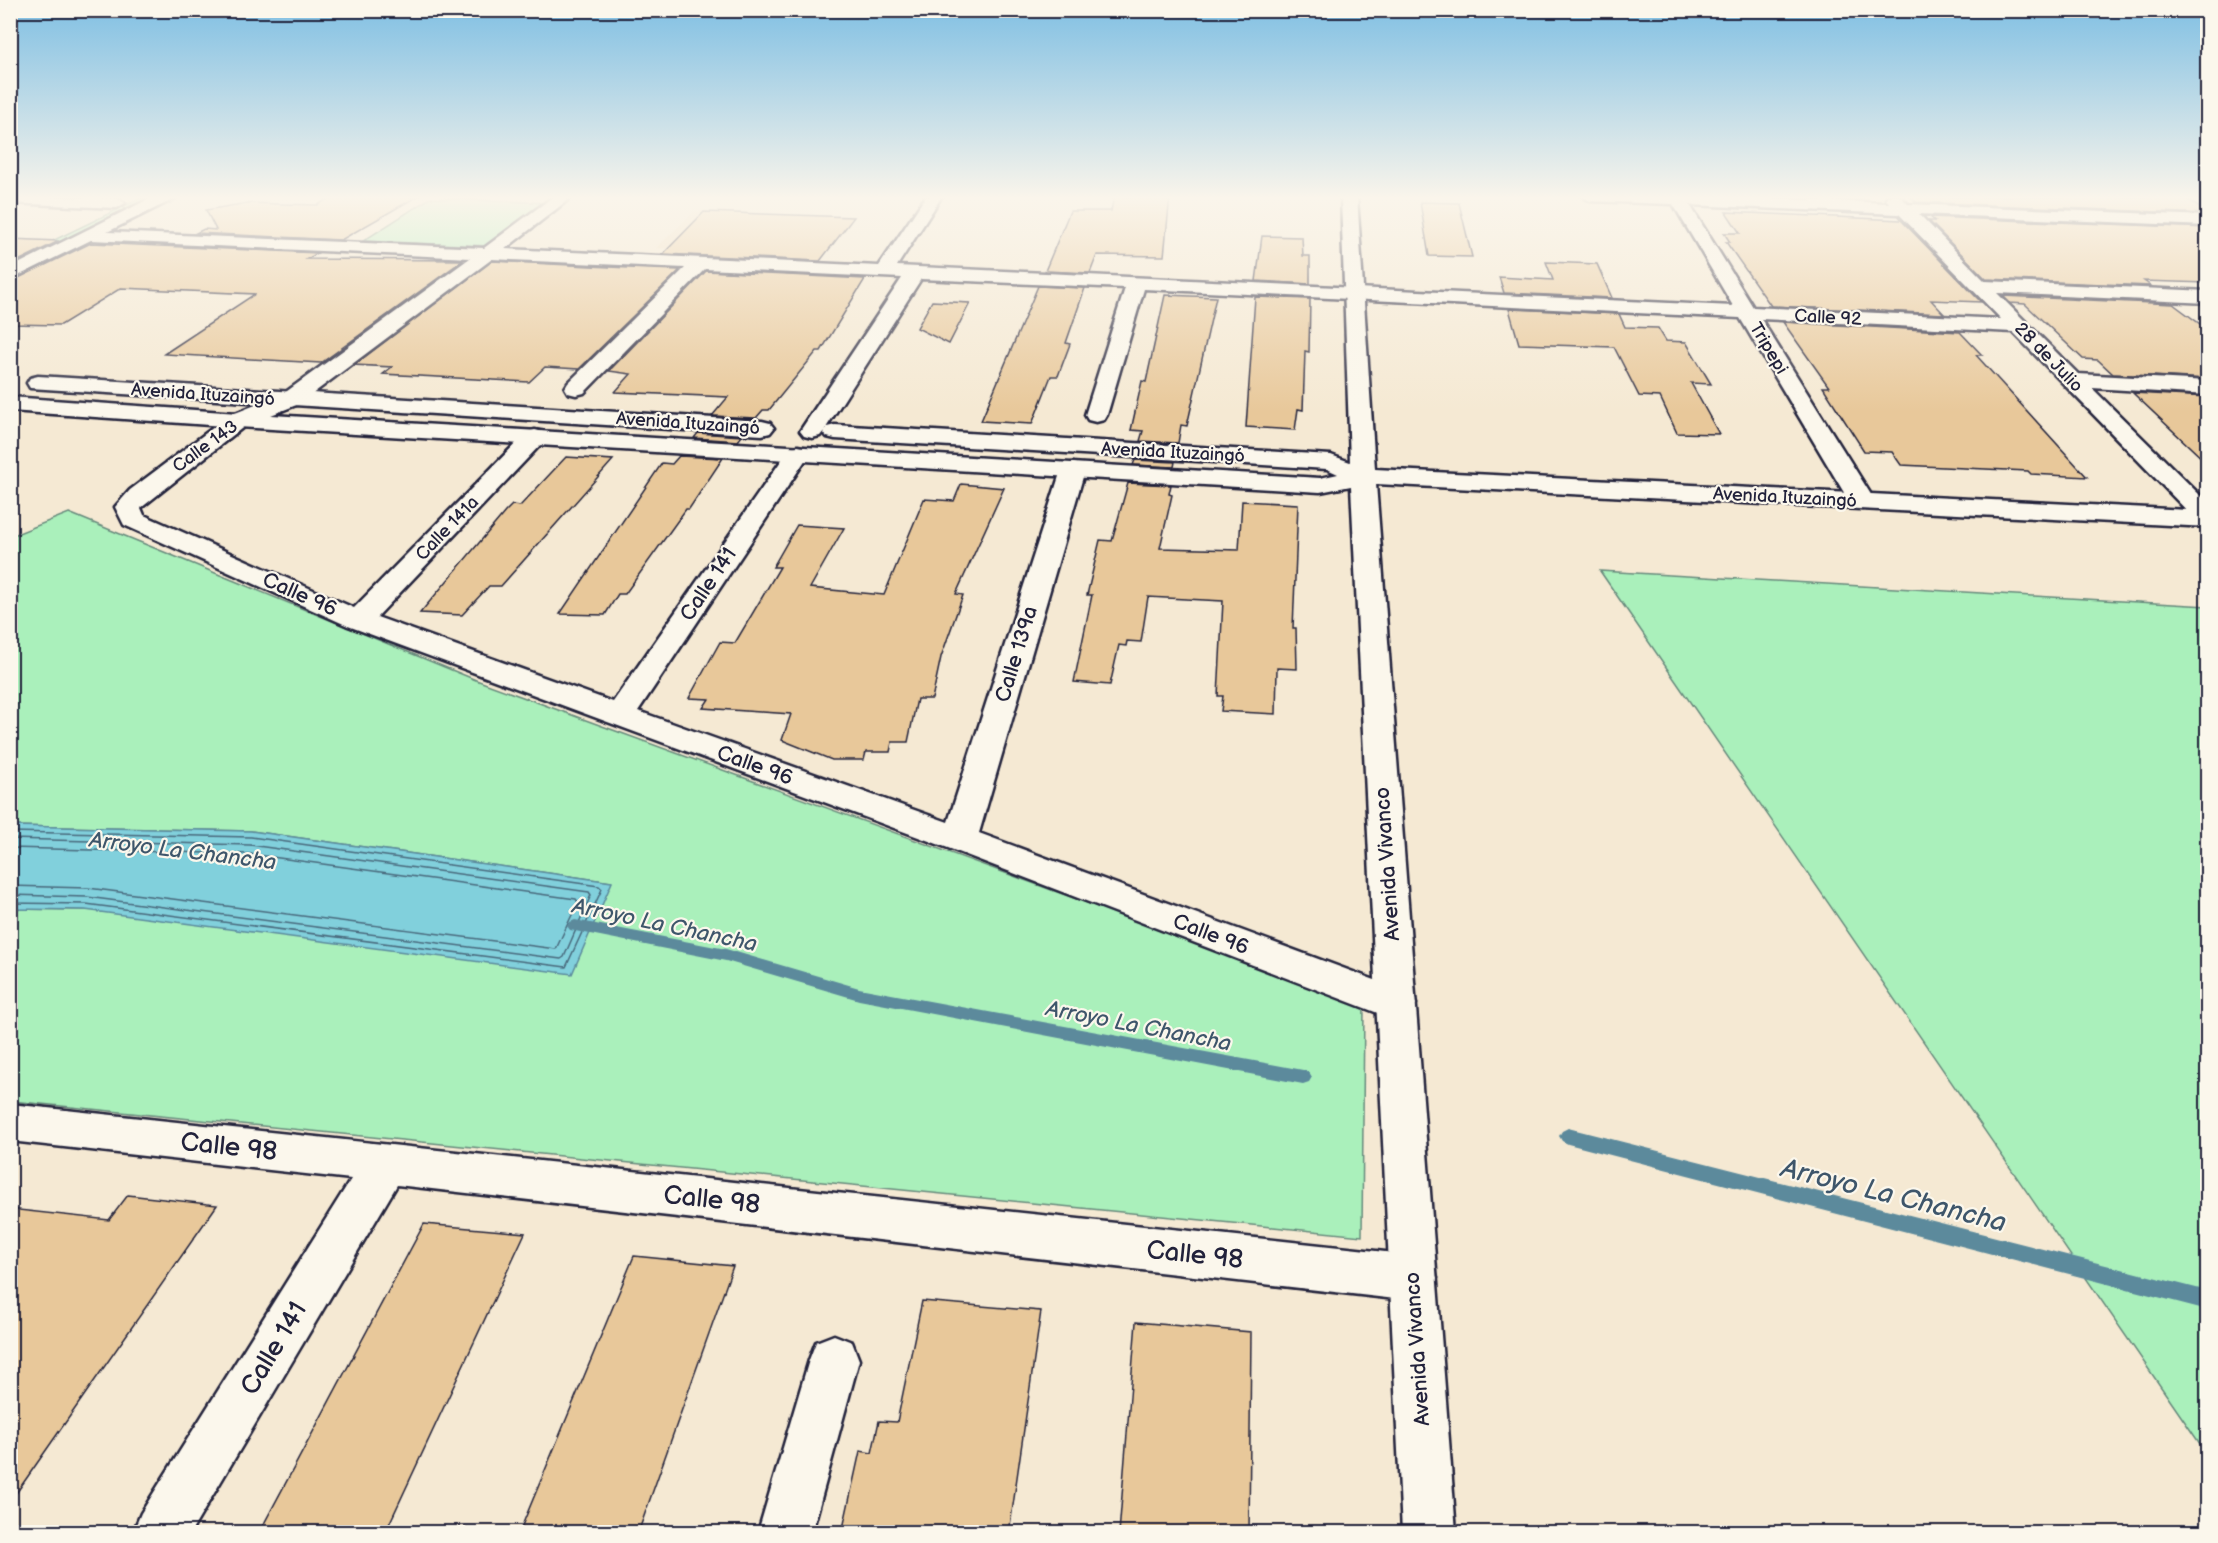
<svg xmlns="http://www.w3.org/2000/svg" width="2218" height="1543" font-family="'Balsamiq Sans',sans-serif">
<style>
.built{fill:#f1dfc2}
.green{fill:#aaf0bb;stroke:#66897b;stroke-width:1.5}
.water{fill:#81d0dc;stroke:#5b8a9c;stroke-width:1.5}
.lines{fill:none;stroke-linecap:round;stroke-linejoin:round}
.shore{stroke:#48687b;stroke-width:1.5}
.stream{fill:#5b8a9c;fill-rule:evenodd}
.building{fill:#e8c89a;stroke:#22223b;stroke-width:1.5}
.street-casing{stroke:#22223b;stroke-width:5}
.secondary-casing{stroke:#22223b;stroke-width:5}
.street{fill:#fbf7ec;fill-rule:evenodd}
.secondary{fill:#fbf7ec;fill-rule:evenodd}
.labels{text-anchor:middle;stroke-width:4.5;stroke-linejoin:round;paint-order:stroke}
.far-street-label{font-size:18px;fill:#22223b;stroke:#fbf7ec}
.street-label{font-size:21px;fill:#22223b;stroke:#fbf7ec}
.water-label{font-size:22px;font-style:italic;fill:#3e566b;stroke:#fbf7ec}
.near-street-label{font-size:26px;fill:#22223b;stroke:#fbf7ec}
.near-water-label{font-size:27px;font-style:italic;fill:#3e566b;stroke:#fbf7ec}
</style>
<rect width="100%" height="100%" fill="#f5e9d3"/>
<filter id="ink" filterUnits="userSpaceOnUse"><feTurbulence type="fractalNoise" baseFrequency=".0167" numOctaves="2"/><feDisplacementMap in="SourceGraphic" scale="12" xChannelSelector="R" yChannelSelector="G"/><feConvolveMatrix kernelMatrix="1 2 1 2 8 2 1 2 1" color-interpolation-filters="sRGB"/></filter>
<g filter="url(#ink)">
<!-- built -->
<path class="built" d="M695,211L772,213L738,252L656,248Z"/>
<!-- green -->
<path class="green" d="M145,196H159L11,268V261Z
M430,198L549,203L491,246L363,241Z
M69,513L476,680L1364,1004L1362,1236L11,1101V909L85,910L612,882L251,831L11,826V536Z
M1600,571L2207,606V1454Z"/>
<!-- water -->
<path class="water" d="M11,826L251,831L612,882L572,974L85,910L11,909Z"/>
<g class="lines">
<!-- shore -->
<path class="shore" d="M10,832L251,837L599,886L602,889L566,967L86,904L10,903
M10,839L250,845L589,892L591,895L564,957L561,959L87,897L10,895
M10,848L250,854L576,899L578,902L556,949L88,888L10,886"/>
<!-- stream -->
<path class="stream" d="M575,920L726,949L859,988L1303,1070L1309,1072L1312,1077L1309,1082L1303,1084L859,1000L726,961L570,930L567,926L570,922Z
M1568,1128L2208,1291V1310L1568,1144L1562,1141L1559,1136L1562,1131Z"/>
</g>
<!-- building -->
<path class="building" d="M332,196H418L341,240L196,233L204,229L216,230L206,210L247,203L318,205Z
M1114,196H1170L1164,256L1097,255L1090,273L1045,271L1070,211H1111Z
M1910,196H2183L2208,214L1916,202Z
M1420,202L1459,203L1472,257L1429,256Z
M704,212L854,217L820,261L663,254Z
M1726,212L1901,220L1981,302L1931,300L1944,314L1771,306L1726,242H1730L1724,233H1740Z
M1930,217L2208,228V283L2144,281L2151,286L1986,279L1929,221H1935Z
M1262,236L1302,237L1303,256H1310V284L1256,281Z
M10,239L59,241L10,265Z
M91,243L318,253L307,259L463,260L321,363L164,354L255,294L121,288L61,325L10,324V282Z
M492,261L648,269L680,270L579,369L545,367L529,382L383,374L392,367L354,365Z
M1546,262L1597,264L1612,298L1504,293L1499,277L1553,280Z
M706,271L809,276L865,279L821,351H817L769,410H763L756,418L712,416L728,397L615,392L631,374L609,371Z
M1038,286L1085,288L1066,343L1070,344L1058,376H1051L1032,424L981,421Z
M1165,295L1216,297L1187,426L1181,425L1178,443L1140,441L1143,431L1131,430L1142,381L1146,382Z
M2003,296L2173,304L2208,330V379L2113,374L2098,360L2083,359L2025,304L2010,303Z
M1255,297L1310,299L1309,352L1305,351L1303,410L1298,409L1295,430L1246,427Z
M932,301L970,303L949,344L917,328Z
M1509,309L1619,314L1625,327L1658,328L1666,341L1686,342L1711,384L1691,383L1719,434L1677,433L1660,397L1639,396L1614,347L1519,344Z
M1783,322L1960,332L1982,355H1976L2087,477L2031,474L2028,471L1901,465L1892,452L1864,451L1823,387H1829Z
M2133,393L2208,397V464Z
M698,433L742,436L738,441L694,438Z
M679,456L723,458L689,509H686L625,594H618L605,615L560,614L662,463L672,464Z
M566,457L613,460L501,586H489L462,615L420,613L505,512L512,505L520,506Z
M1135,460L1175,462L1174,467L1133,465Z
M1128,483L1171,485L1169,494L1172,495L1160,548L1239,550L1242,501L1298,504L1293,628H1296L1297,669L1277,668L1276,714L1221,711L1223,696H1218L1223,601L1148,597L1141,642L1127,641L1126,646L1119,645L1110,685L1074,682L1092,595H1087L1100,540L1112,541Z
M961,484L1004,488L956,594L963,595L941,657L932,699H917L908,742H892L890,752H866L864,760H832L782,740L791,714L703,708L709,699L689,698L720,642L735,643L780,567H773L797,525L844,528L810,588L884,595L924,499L954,501Z
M128,1195L217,1205L10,1502V1209L109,1220Z
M424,1224L525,1233L385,1533H259Z
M634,1256L733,1266L638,1533H519Z
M922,1301L1041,1311L1009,1533H842L860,1451L872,1453L879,1421L897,1422Z
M1136,1322L1251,1332L1249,1533H1119Z"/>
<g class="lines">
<defs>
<path id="street" d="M10,196L117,198L125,203L117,208L10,203Z
M554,196H573L505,249L879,266L926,196H942L897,266L1733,306L1673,204L1590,201L1582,196H1712L1889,203L1886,199L1888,196H1900L1908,204L2208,216V226L1919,214L1985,281L2208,291V303L1997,293L2078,374L2208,381V395L2092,388L2208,503V526L2199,523L2013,332L1761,319L1875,501L1871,506L1862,509L1853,506L1849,501L1740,318L1144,289L1107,415L1104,420L1096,422L1088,420L1085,415L1125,288L921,279L824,431L820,436L812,438L804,436L800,431L902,278L705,269L584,393L576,395L568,393L565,388L568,383L685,268L492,259L299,404L246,425L141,508L144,515L354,608L527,432L535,430L543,432L547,437L543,442L377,617L613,702L790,448L798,446L806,448L810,453L638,711L948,822L1061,470L1064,465L1073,463L1082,465L1085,470L979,833L1410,993L1416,1004L1410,1015L1396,1020L948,848L348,626L124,525L115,507L130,490L230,415L283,394L470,258L91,240L85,239L82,235L85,231L484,248ZM1690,205L1899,214L2001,319L1753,307Z
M10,1104L1413,1255L1430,1262L1437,1278L1430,1294L1413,1301L397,1185L191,1532H133L141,1513L351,1179L10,1141Z
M834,1335L852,1342L859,1360L812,1532H758L809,1360L816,1342Z"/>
<path id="secondary" d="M155,196H176L174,199L10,280V268Z
M1341,196H1357L1375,469L2208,511V527L1376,484L1456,1532H1402L1351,486L1320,492L238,427L10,411V397L238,413L1320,478L1338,474L1327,469L835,439L827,437L823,432L827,427L835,425L1331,455L1350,462Z
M38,376L762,421L770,423L774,428L770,433L762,435L30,388L27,383L30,378Z"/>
</defs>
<!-- street casing -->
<use href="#street" class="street-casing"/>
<!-- secondary casing -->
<use href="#secondary" class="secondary-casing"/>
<!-- street -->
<use href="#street" class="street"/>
<!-- secondary -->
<use href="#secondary" class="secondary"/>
</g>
</g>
<!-- sky -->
<linearGradient id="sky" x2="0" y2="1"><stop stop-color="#7fbfe3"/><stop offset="0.48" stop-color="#faf5eb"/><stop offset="1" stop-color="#faf5eb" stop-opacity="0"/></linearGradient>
<rect width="2218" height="412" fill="url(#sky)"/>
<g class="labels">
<!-- far-street labels -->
<g class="far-street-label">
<text transform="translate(1828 317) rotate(3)" y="6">Calle 92</text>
<text transform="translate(1769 348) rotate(59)" y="6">Tripepi</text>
<text transform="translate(2049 357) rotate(46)" y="6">28 de Julio</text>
<text transform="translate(203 394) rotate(4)" y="6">Avenida Ituzaingó</text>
<text transform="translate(688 423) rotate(4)" y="6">Avenida Ituzaingó</text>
<text transform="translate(205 446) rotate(-36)" y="6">Calle 143</text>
<text transform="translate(1173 452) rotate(3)" y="6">Avenida Ituzaingó</text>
<text transform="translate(1785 497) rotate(3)" y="6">Avenida Ituzaingó</text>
<text transform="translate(447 528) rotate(-46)" y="6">Calle 141a</text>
</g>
<!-- street labels -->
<g class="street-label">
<text transform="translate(708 584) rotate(-56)" y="7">Calle 141</text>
<text transform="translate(300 594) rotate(24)" y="7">Calle 96</text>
<text transform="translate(1016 654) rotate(-73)" y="7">Calle 139a</text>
<text transform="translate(755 765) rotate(20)" y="7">Calle 96</text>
<text transform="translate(1387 864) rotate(-94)" y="7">Avenida Vivanco</text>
<text transform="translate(1211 934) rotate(21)" y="7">Calle 96</text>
<text transform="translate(1417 1349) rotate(-94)" y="7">Avenida Vivanco</text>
</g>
<!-- water labels -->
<g class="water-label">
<text transform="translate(183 850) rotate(7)" y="8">Arroyo La Chancha</text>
<text transform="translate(665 924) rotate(12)" y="8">Arroyo La Chancha</text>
<text transform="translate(1139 1025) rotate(11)" y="8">Arroyo La Chancha</text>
</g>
<!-- near-street labels -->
<g class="near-street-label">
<text transform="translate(229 1146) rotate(6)" y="9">Calle 98</text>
<text transform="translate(712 1199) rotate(6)" y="9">Calle 98</text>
<text transform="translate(1195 1254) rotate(6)" y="9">Calle 98</text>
<text transform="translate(273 1348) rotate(-59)" y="9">Calle 141</text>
</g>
<!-- near-water labels -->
<g class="near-water-label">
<text transform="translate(1894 1195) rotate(14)" y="9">Arroyo La Chancha</text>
</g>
</g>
<!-- margin -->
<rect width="2218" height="1543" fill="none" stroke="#fbf7ec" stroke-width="36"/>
<rect x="18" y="18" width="2182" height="1507" fill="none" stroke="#22223b" stroke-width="2" filter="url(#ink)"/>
</svg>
